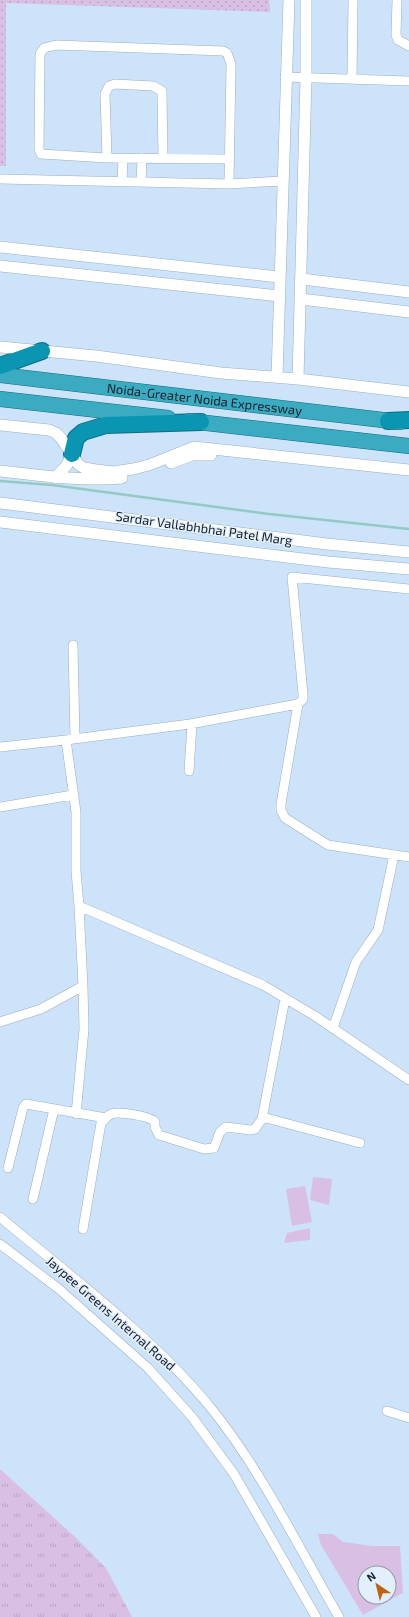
<svg xmlns="http://www.w3.org/2000/svg" width="409" height="1617" font-family="'Exo 2',sans-serif">
<style>
.grass{fill:url(#grass-tufts)}
.park{fill:url(#park-dots)}
.pitch{fill:#d9bfe3;fill-rule:evenodd}
.lines{fill:none;stroke-linecap:round;stroke-linejoin:round}
.stream{stroke:#94cac3;stroke-width:2.5}
.minor-casing{stroke:#9aaec4;stroke-width:10}
.tertiary-casing{stroke:#9aaec4;stroke-width:12}
.trunk-casing{stroke:#0f6c82;stroke-width:16}
.motorway-casing{stroke:#0f6c82;stroke-width:18}
.minor{stroke:#fff;stroke-width:9}
.tertiary{stroke:#fff;stroke-width:11}
.trunk{stroke:#3babc2;stroke-width:15}
.motorway{stroke:#0a96b3;stroke-width:16}
.labels{text-anchor:middle;stroke-width:3;stroke-linejoin:round;paint-order:stroke}
.street-label{font-size:13px;fill:#171e27;stroke:#e2effd}
</style>
<defs>
<pattern id="grass-tufts" width="24" height="20" patternUnits="userSpaceOnUse"><rect width="24" height="20" fill="#d9bfe3"/><path d="M3 7l-1-3M5 7V3M7 7l1-3M15 17l-1-3M17 17v-4M19 17l1-3" fill="none" stroke="#baa4c3"/></pattern>
<pattern id="park-dots" width="8" height="8" patternUnits="userSpaceOnUse"><rect width="8" height="8" fill="#d9bfe3"/><path d="M2 2h.1M6 6h.1" fill="none" stroke="#baa4c3" stroke-width="1.8" stroke-linecap="round"/></pattern>
</defs>
<rect width="100%" height="100%" fill="#cde3fa"/>
<!-- grass -->
<path class="grass" d="M0,1469L74,1536L106,1568L132,1617H0Z"/>
<!-- park -->
<path class="park" d="M0,0H269L270,12L6,3V166H0Z"/>
<!-- pitch -->
<path class="pitch" d="M313,1177L332,1179L329,1205L310,1200Z
M305,1186L312,1222L292,1226L286,1189Z
M310,1228V1240L284,1243L287,1233Z
M318,1534H333L343,1542L372,1546H400L403,1593L363,1615L321,1545ZM365,1573H389V1597H365Z"/>
<g class="lines">
<!-- stream -->
<path class="stream" d="M0,481L52,485L269,514L409,529"/>
<defs>
<path id="minor" d="M397,0L396,35L398,40L409,46
M285,77L409,81
M352,79L353,0
M107,158L105,94L109,86L115,84L153,86L162,91L163,158
M228,159L107,158L41,154L39,149L40,54L44,48L56,45L223,51L227,53L231,64L229,184
M0,179L229,184L282,181
M122,182L123,158
M141,182L142,158
M409,589L292,577L303,694V699L298,704L190,724L66,740L76,812V871L79,906L263,985L315,1016L409,1080
M73,645L75,739
M298,704L281,804V810L285,818L328,845L409,857
M0,747L66,740
M189,771L192,724
M0,807L73,795
M0,1022L41,1009L83,986L79,906
M333,1028L356,962L378,930L394,855
M76,1114L84,1029L83,986
M262,1119L285,999
M8,1168L23,1108L26,1104L106,1118
M33,1199L54,1109
M0,1217C71,1277 152,1336 211,1408C261,1470 299,1548 339,1617
M83,1229L101,1123C104,1120 107,1116 111,1114C118,1111 150,1116 155,1122V1127L159,1135L204,1149L214,1148L220,1132L226,1127L251,1130L255,1129L262,1119L266,1118L360,1143
M0,1244L59,1289L148,1368L192,1417L234,1474L316,1617
M387,1411L409,1418"/>
<path id="tertiary" d="M0,247L279,277
M0,266L279,296
M302,279L409,292
M301,299L409,312
M0,347L96,356L221,373L298,379L409,392
M277,377L289,0
M298,379L306,78V0
M0,425L49,430L56,433L61,438L78,464L84,468L96,470L114,472L133,469L149,465L194,447L409,470
M171,463L192,455H211
M0,471C42,476 80,481 122,478
M55,478L67,465L72,454
M0,503L327,544L409,552
M0,522L328,562L409,569"/>
<g id="trunk">
<path id="s1" d="M0,375L400,422"/>
<path d="M0,399L168,418"/>
<path d="M189,421L409,446"/>
</g>
<path id="motorway" d="M0,366L42,351
M388,421L409,420
M72,454L76,438L83,432L106,425L201,422"/>
</defs>
<!-- minor casing -->
<use href="#minor" class="minor-casing"/>
<!-- tertiary casing -->
<use href="#tertiary" class="tertiary-casing"/>
<!-- trunk casing -->
<use href="#trunk" class="trunk-casing"/>
<!-- motorway casing -->
<use href="#motorway" class="motorway-casing"/>
<!-- minor -->
<use href="#minor" class="minor"/>
<!-- tertiary -->
<use href="#tertiary" class="tertiary"/>
<!-- trunk -->
<use href="#trunk" class="trunk"/>
<!-- motorway -->
<use href="#motorway" class="motorway"/>
</g>
<g class="labels">
<!-- street labels -->
<g class="street-label">
<text dy="5" stroke="none"><textPath href="#s1" startOffset="206">Noida-Greater Noida Expressway</textPath></text>
<text transform="translate(204 528) rotate(8)" y="5">Sardar Vallabhbhai Patel Marg</text>
<text transform="translate(111 1313) rotate(41)" y="5">Jaypee Greens Internal Road</text>
</g>
</g>
<!-- north arrow -->
<g transform="translate(377 1585) rotate(325)"><circle r="19" fill="#e2effd" stroke="#919ba7"/>
<path d="M0-3L7 15L0 10L-7 15Z" fill="#bf6311"/>
<text y="-6" font-size="11" font-weight="bold" text-anchor="middle" fill="#171e27">N</text>
</g>
</svg>
